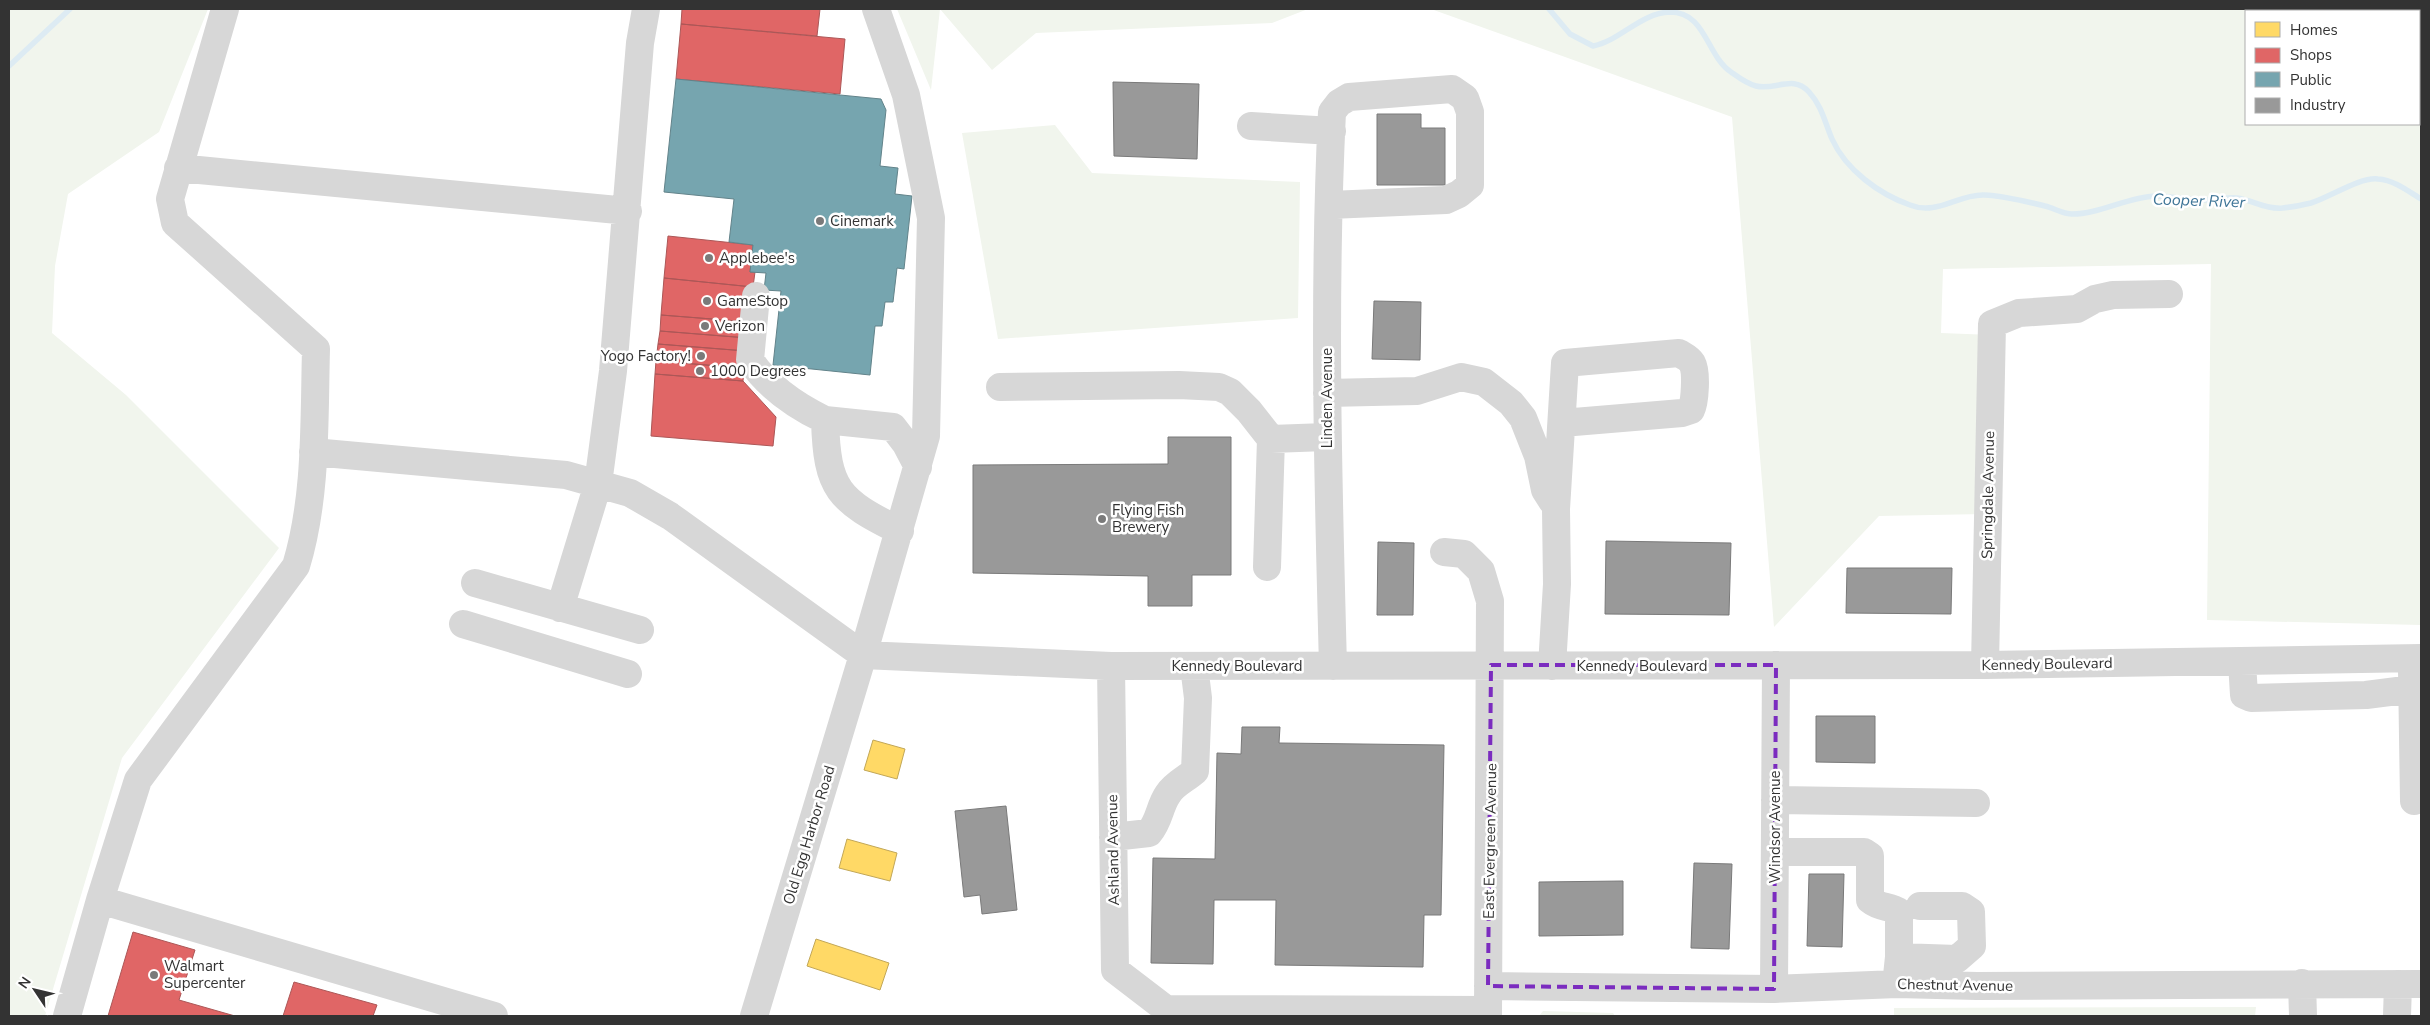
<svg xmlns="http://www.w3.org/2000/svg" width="2430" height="1025" font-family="'Nunito Sans',sans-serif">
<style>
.green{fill:#f1f5ed;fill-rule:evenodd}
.homes{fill:#ffd966;stroke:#c2a757}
.shops{fill:#e06666;stroke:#ac5757}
.public{fill:#76a5af;stroke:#62838a}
.industry{fill:#999;stroke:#7a7a7a}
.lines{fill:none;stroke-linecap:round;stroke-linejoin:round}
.stream{stroke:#ddebf3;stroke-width:5.5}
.minor{stroke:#d7d7d7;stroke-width:28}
.marked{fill:none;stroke:#7b2cbf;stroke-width:4;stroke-dasharray:10 6;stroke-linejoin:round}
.poi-dot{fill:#7a7a7a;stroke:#fff;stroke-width:2}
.labels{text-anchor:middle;stroke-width:5;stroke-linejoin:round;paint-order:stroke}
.poi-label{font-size:15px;fill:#333;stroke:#fff;text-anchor:start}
.street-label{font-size:15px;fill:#333;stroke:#fff}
.water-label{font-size:16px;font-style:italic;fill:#3f7597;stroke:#fff}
</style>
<rect width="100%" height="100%" fill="#fff"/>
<!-- green -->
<path class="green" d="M9,9H208L159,132L68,194L55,266L52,333L126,395L279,548L122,758L45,1016H9Z
M897,9H940L931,90Z
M940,9H1308L1272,23L1036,33L992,70Z
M1431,9H2421V625L2207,620L2211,264L1943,269L1941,333L1992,335L1984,514L1879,516L1774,627L1732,117ZM2246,11H2419V124H2246Z
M1055,125L1092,173L1300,182L1298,318L998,339L962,133Z
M2256,1007L2255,1016H1894V1008Z
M1543,1011L1613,1013L1615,1016H1539Z"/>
<!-- homes -->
<path class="homes" d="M873,740L905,749L897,779L864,770Z
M847,839L897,853L890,881L839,868Z
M816,939L889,963L880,990L807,966Z"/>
<!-- shops -->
<path class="shops" d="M682,9H820L817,36L681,24Z
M681,24L845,39L840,94L676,79Z
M668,236L753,245L750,272H755L753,287L664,278Z
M664,278L753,287L750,322L661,315Z
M661,315L750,322L748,338L660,331Z
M660,331L748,338L746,351L658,344Z
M658,344L746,351L744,368L656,361Z
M656,361L744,368L743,381L655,374Z
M655,374L743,381L776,417L773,446L651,436Z
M133,932L195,950L179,1000L235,1016H108Z
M294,982L377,1005L373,1016H283Z"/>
<!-- public -->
<path class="public" d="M676,79L881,99L886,110L880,166L898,168L895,194L912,196L904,269L897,268L893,302H885L882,326H875L870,375L773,365L781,291L764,290L766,273L750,272L753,245L729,242L734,199L664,192Z"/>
<!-- industry -->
<path class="industry" d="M1113,82L1199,84L1197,159L1114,156Z
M1377,114H1421V128H1445V185H1377Z
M1374,301L1421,302L1420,360L1372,359Z
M1168,437H1231V575H1192V606H1148V576L973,573V465L1168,464Z
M1606,541L1731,543L1729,615L1605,614Z
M1378,542L1414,543L1413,615H1377Z
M1847,568H1952L1951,614L1846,613Z
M1816,716H1875V763L1816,762Z
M1242,727H1280L1279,743L1444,745L1441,915H1424L1423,967L1275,965L1276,900H1214L1213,964L1151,963L1153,858L1215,859L1217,753L1241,754Z
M1006,806L1017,910L982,914L980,895L964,897L955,811Z
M1694,863L1732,864L1729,949L1691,948Z
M1809,874H1844L1842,947L1807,946Z
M1623,881V935L1539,936V882Z"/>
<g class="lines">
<!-- stream -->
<path class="stream" d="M1549,9L1570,34L1593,46C1620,41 1640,13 1670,12C1706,12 1706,55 1731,72C1738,77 1747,84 1756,86C1775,91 1793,74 1809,92C1822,106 1825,123 1832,139C1846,170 1879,194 1910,205C1937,216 1958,194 1984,195C2004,196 2025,201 2045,206C2054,208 2063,214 2072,214C2100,214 2127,197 2156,196C2174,196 2191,201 2208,200C2218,200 2227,197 2237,198C2252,200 2267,210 2283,208C2292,207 2303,205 2311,203C2331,197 2359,177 2378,179C2394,180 2408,191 2421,199
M9,66L70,9"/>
<!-- minor -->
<path class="minor" d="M1251,126L1332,131
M178,168L628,211
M1330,205L1446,200L1459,194L1470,185V112L1465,98L1452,89L1349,97L1339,103L1332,112C1323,296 1328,481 1333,666
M756,296L750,360C768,387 796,406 825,420
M1000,387L1179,385L1219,387L1230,392L1249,411L1271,439
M1327,393L1417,391L1461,377L1484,382L1511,403L1523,418L1538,456L1545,490L1552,501
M313,452L566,475L630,493L670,516L863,655
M900,531C838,500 827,490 825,420L893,427L906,444L918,467
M1444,552L1464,554L1481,571L1490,601L1488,1016
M1267,567L1271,439L1326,437
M475,583L640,630
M560,608L598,484L613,371L640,43L646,9
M463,624L628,674
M863,655L1111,666L1985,665L2421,658
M2242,662L2244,695L2251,698L2366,695L2413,689
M1985,665L1992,324L2019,313L2077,309L2095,299L2113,295L2169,294
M1111,666L1115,970L1166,1009
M1552,666L1557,584L1556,509L1565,363L1679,353C1684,356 1689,358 1692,363C1697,372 1695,402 1691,410L1682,413L1562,423
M2412,670L2414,801
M1775,800L1976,803
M1113,837L1149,833C1160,820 1159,807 1168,794C1174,784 1186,779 1195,771L1198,698L1194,666
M1775,852H1864L1870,856V900C1881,909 1890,905 1899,912V957
M100,900L494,1016
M1897,976L1899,957L1957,959L1972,946L1971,912L1962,906H1920
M2302,983L2303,1016
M1488,986L1774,989L1897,984L1977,986L2421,984
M1774,989L1776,665
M1166,1009L1488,1010
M67,1016L100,900L138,780L296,566C317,497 314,421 316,349L175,223L170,199L225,9
M754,1016L863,655L926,436L931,218L906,95L876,9
M2397,1016L2398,984"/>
</g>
<!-- marked area -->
<path class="marked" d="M1491,665H1776L1774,989L1488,986Z"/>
<!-- markers -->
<g class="poi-dot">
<circle cx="820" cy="221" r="5"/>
<circle cx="709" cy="258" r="5"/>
<circle cx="707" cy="301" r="5"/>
<circle cx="705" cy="326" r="5"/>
<circle cx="701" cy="356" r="5"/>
<circle cx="700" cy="371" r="5"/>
<circle cx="1102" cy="519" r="5"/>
<circle cx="154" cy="975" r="5"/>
</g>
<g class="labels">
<!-- poi labels -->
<g class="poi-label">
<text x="830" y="226">Cinemark</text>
<text x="719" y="263">Applebee's</text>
<text x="717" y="306">GameStop</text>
<text x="715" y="331">Verizon</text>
<text x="691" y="361" text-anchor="end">Yogo Factory!</text>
<text x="710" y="376">1000 Degrees</text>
<text x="1112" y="515">Flying Fish<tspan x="1112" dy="17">Brewery</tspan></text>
<text x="164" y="971">Walmart<tspan x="164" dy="17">Supercenter</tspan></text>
</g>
<!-- street labels -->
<g class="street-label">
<text transform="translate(1327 398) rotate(-90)" y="5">Linden Avenue</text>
<text transform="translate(1988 495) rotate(-89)" y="5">Springdale Avenue</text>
<text transform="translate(2047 664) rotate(-1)" y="5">Kennedy Boulevard</text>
<text x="1237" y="671">Kennedy Boulevard</text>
<text x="1642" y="671">Kennedy Boulevard</text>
<text transform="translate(1775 827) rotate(-90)" y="5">Windsor Avenue</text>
<text transform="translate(809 835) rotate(-73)" y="5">Old Egg Harbor Road</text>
<text transform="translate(1490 841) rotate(-89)" y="5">East Evergreen Avenue</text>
<text transform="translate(1113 850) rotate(-91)" y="5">Ashland Avenue</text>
<text transform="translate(1955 985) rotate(1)" y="5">Chestnut Avenue</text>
</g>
<!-- water labels -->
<g class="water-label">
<text transform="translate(2199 200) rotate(2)" y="6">Cooper River</text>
</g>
</g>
<!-- border -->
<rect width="2430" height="1025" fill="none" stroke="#333333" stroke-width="20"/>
<!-- legend -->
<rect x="2245" y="10" width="175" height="115" fill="#ffffff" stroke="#adadad"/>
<rect x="2255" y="22" width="25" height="15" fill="#ffd966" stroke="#adadad"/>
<text x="2290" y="35" font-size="15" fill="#333333">Homes</text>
<rect x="2255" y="48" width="25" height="15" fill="#e06666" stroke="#adadad"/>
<text x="2290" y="60" font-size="15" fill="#333333">Shops</text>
<rect x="2255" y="72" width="25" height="15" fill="#76a5af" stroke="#adadad"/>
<text x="2290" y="85" font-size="15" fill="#333333">Public</text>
<rect x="2255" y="98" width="25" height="15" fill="#999999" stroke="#adadad"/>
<text x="2290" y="110" font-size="15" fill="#333333">Industry</text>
<!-- north arrow -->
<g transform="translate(35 990) rotate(305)" stroke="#ffffff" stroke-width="4" paint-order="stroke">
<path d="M0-4L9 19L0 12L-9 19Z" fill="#333333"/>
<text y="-8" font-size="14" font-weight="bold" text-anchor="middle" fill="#333333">N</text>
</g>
</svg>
